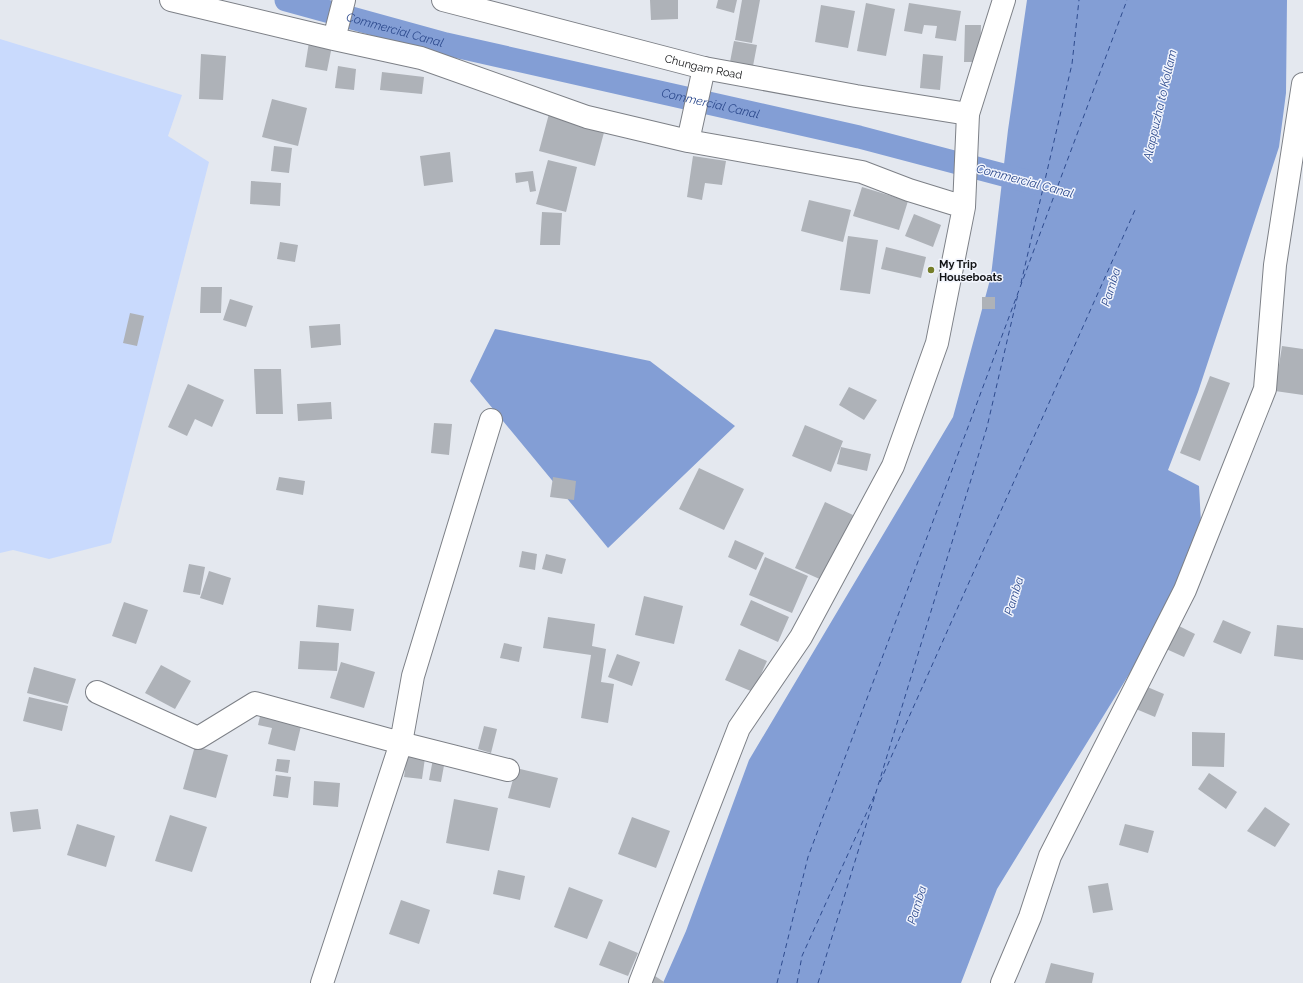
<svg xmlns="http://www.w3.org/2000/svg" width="1303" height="983" font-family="Raleway,sans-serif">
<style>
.green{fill:#c9dafd}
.water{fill:#839ed5}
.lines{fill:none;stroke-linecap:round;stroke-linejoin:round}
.canal{stroke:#839ed5;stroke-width:23}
.ferry{stroke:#2e4b8e;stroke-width:1;stroke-dasharray:5 4;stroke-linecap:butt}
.building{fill:#aeb2b8}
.street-casing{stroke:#7d8087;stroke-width:24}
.secondary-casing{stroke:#7d8087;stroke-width:24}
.street{stroke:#fff;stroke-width:22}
.secondary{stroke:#fff;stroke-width:22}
.poi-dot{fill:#757d28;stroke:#f2f5fd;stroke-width:1.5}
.labels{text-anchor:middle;stroke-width:3;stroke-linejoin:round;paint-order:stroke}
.street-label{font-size:11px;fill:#121315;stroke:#f2f5fd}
.poi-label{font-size:11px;font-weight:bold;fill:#121315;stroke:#f2f5fd;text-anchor:start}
.water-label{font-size:12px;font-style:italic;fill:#2e4b8e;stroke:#f2f5fd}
</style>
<rect width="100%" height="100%" fill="#e4e8ef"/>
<!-- green -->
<path class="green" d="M0,39L182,95L168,136L209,162L111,543L49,559L13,550L0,553Z"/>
<!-- water -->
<path class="water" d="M1027,0H1287L1286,93L1279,147L1198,392L1168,470L1199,486L1201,523L1160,624L997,889L961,983H663L686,931L749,760L953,417L991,276L1008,130Z
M495,329L650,361L735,426L608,548L470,381Z"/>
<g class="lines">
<!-- canal -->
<path class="canal" id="s1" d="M286,0L446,44L859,137L1034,183"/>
<!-- ferry -->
<path class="ferry" d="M1021,283L1072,64L1079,0
M880,782L1135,210
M777,983L808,857L1127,0
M797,983L802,956L876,792
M818,983L987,427L1018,294"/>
</g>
<!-- building -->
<path class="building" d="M650,0H678V19L651,20Z
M718,0H737L734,13L716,8Z
M742,0H760L752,43L735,40Z
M866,3L895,9L886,56L857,51Z
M909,3L961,11L956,41L935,38L937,26L924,25L922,34L904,31Z
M821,5L855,11L848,48L815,42Z
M965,25H981L980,62H964Z
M734,41L757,45L753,66L730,62Z
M309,42L332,46L327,71L305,67Z
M201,54L226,56L223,100L199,99Z
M923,54L943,56L940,90L920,88Z
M338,66L356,69L354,90L335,88Z
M382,72L424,77L422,94L380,90Z
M272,99L307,108L298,146L262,137Z
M550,110L606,125L595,166L539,151Z
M274,146L292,148L289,173L271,171Z
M450,152L453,182L424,186L420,156Z
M693,156L726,161L722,185L705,183L702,200L687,197Z
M548,160L577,167L566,212L536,204Z
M533,171L536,191L530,192L528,181L516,183L515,173Z
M251,181L281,183L280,206L250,204Z
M862,187L908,201L899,230L853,216Z
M809,200L851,210L843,242L801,231Z
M542,212L562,213L560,245H540Z
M914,214L941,225L933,247L905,236Z
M848,236L878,240L870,294L840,290Z
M280,242L298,245L295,262L277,259Z
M886,247L926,257L921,278L881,269Z
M201,287H222L221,313H200Z
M982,297H995V309H982Z
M230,299L253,306L246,327L223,320Z
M130,313L144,316L137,346L123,343Z
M340,324L341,345L311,348L309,326Z
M1282,346L1303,349V395L1275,391Z
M254,369H281L283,414H256Z
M1210,376L1230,383L1200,461L1180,453Z
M188,384L224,400L212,427L195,419L187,436L168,427Z
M849,387L877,400L864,420L839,405Z
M331,402L332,419L298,421L297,404Z
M434,423L452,424L449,455L431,453Z
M805,425L843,441L831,472L792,456Z
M841,447L871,454L867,471L837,464Z
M699,468L744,489L724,530L679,509Z
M279,477L305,481L303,495L276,490Z
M553,477L576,481L574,500L550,497Z
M825,502L853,515L824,581L795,568Z
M735,540L764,553L756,570L728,557Z
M522,551L537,554L535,570L519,567Z
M546,554L566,559L562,574L542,569Z
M765,557L808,576L792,613L749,595Z
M189,564L205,567L200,595L183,592Z
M209,571L231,578L223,605L200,598Z
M644,596L683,606L674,644L635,635Z
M751,600L789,617L778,642L740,625Z
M124,602L148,610L136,644L112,636Z
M318,605L354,609L351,631L316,627Z
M548,617L595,624L592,646L606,649L601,682L614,684L608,723L581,718L591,655L543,648Z
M1223,620L1251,632L1241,654L1213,642Z
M1175,624L1195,634L1184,657L1164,648Z
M1277,625L1303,628V660L1274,656Z
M300,641L339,643L337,671L298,669Z
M504,643L522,647L519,662L500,658Z
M739,649L767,661L753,692L725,680Z
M617,654L640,662L632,686L608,677Z
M341,662L375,672L364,708L330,698Z
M161,665L191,681L175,709L145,693Z
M34,667L76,679L68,704L27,693Z
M1145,686L1164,694L1155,717L1136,709Z
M29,697L68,706L62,731L23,721Z
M261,712L302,722L295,751L268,744L272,728L258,725Z
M484,726L497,729L491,753L478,749Z
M1192,732L1225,733L1224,767L1192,766Z
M195,746L228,755L216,798L183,789Z
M407,756L425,758L422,779L404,777Z
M277,759L290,760L288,773L275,771Z
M433,759L445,760L441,782L429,780Z
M516,768L558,778L550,808L508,798Z
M1209,773L1237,792L1226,809L1198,789Z
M276,775L291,777L288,798L273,796Z
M314,781L340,783L338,807L313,805Z
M454,799L498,808L489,851L446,843Z
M1265,807L1290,824L1275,847L1247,831Z
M38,809L41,829L13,832L10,812Z
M170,815L207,827L192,872L155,861Z
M632,817L670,831L656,868L618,854Z
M77,824L115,836L106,867L67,855Z
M1125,824L1154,831L1148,853L1119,845Z
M498,870L525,876L520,900L493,894Z
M1108,883L1113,910L1093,913L1088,886Z
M569,887L603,900L587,939L554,927Z
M401,900L430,910L419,944L389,934Z
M609,941L638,953L628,976L599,965Z
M1051,963L1094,973L1092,983H1045Z
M655,976L664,982V983H651Z"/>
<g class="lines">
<defs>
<path id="street" d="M171,0L334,39L421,58L587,117L688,141L862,172L909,190L964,207
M334,39L344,0
M688,141L704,68
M97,692L198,738L255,703L401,743L508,770
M322,983L401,743L413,676L491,420
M640,983L739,728L801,637L893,466L937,343L964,207L968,114L1004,0
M1002,983L1030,917L1050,856L1185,590L1265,389L1275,265L1303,84"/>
<g id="secondary">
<path id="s2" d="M443,0L704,68L856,96L968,114"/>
</g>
</defs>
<!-- street casing -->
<use href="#street" class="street-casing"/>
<!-- secondary casing -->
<use href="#secondary" class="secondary-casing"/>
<!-- street -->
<use href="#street" class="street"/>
<!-- secondary -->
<use href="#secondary" class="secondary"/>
</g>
<!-- markers -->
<circle class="poi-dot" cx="931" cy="270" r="4"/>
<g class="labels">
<!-- street labels -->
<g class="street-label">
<text dy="4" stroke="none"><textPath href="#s2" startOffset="269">Chungam Road</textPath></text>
</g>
<!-- poi labels -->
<g class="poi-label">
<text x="939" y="268">My Trip<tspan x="939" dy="13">Houseboats</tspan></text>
</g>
<!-- water labels -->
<g class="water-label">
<text dy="4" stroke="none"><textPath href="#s1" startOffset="113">Commercial Canal</textPath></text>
<text dy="4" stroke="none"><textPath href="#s1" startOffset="437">Commercial Canal</textPath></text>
<text transform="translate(1160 105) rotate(-77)" y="4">Alappuzha to Kollam</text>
<text transform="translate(1025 181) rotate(15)" y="4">Commercial Canal</text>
<text transform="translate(1111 287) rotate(-73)" y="4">Pamba</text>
<text transform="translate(1014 596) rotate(-73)" y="4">Pamba</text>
<text transform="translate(917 905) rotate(-73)" y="4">Pamba</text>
</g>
</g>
</svg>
